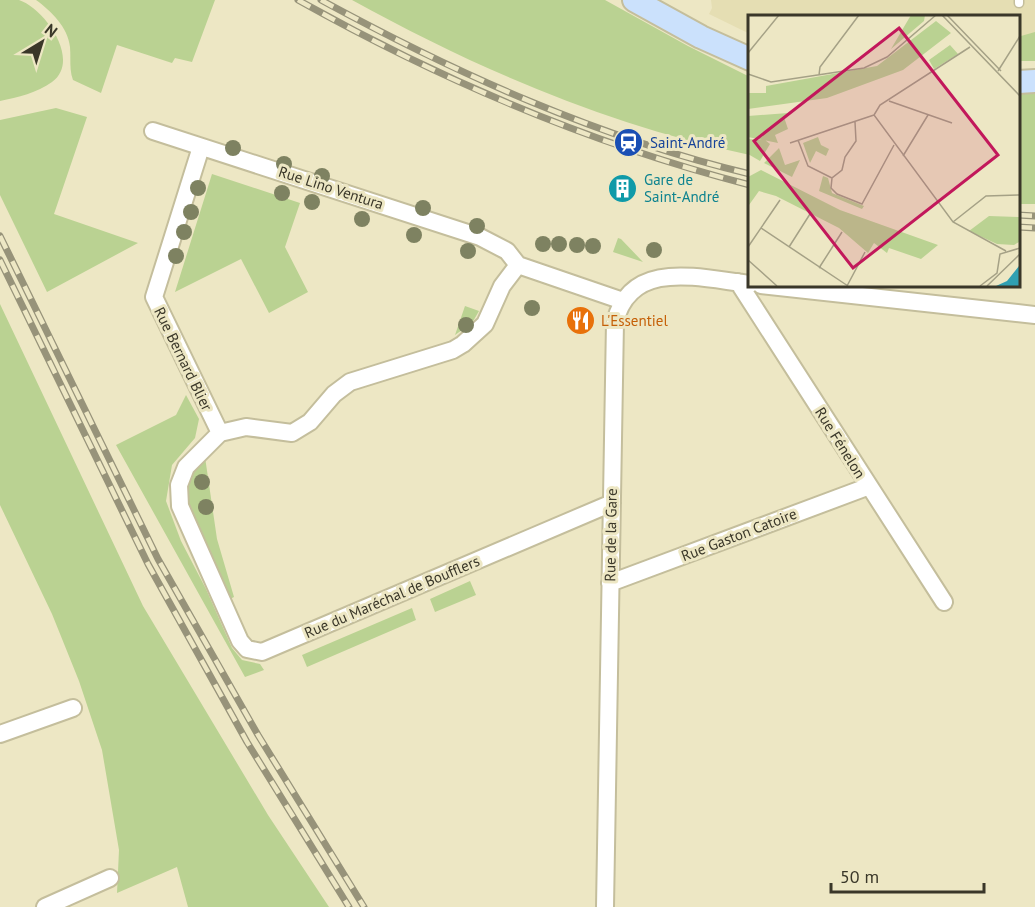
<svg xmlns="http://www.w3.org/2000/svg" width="1035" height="907" font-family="'PT Sans',sans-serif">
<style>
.built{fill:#e5deb3}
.green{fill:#bad292}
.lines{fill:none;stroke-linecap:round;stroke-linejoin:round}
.service-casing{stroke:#c4be9c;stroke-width:11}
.minor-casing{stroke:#c4be9c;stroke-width:20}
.secondary-casing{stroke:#c4be9c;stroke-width:26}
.service{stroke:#fff;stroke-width:8}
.minor{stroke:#fff;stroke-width:16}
.secondary{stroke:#cbe1fc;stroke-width:22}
.rail-casing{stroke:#97937a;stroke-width:7}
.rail{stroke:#ede7c4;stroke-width:4.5;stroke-dasharray:14;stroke-linecap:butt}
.tree{fill:#7e8261}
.labels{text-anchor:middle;stroke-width:6;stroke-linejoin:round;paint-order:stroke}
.transit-label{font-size:15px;fill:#164399;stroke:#ede7c4;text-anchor:start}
.culture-label{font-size:15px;fill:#0d838f;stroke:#ede7c4;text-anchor:start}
.street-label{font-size:15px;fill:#3a3729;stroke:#ede7c4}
.food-label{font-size:15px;fill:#c56008;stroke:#ede7c4;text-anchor:start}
.inset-road{fill:none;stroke:#a5a186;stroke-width:1.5}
.view{fill:#c2185b;fill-opacity:0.15;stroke:#c2185b;stroke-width:3}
.inset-edge{fill:none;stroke:#3a3729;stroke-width:3}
</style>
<rect width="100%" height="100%" fill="#ede7c4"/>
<!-- built -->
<path class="built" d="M711,0H1035V61H1019L1018,16H750V34L709,14L712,8Z"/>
<!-- green -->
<path class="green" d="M0,0C6,0 13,0 19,0C44,8 82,60 52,82C37,93 18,97 0,101Z
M36,0H215L192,62L175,58L172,63L117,45L101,93L73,80C69,69 71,59 70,47C68,27 51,11 36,0Z
M352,0H605L688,46L750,77V155C610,126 477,69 352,0Z
M1035,32V61H1019V33L1021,36Z
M1019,94H1035V204H1019Z
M56,108L87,117L54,214L138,243L47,292L0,195V120Z
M212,174L300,203L285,247L308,292L269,313L241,259L175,292Z
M618,238L621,239L643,262L613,252Z
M0,304L143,606L268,815L329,907H188L177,867L117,893L119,850L102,750L79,681L52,614L0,505Z
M465,306L479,311L472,323L455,335Z
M186,395L199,419L195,438L172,465L166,501L181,541L206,589L232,648L242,660L260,664L264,670L245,677L116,445L176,415Z
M205,457L217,539L234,597L230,599C221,570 183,517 186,489C187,477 196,466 205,457Z
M470,581L476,595L435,612L430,599Z
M412,608L416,620L307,667L302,655Z"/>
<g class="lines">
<defs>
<path id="service" d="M1019,0V3"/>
<path id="minor" d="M153,131L480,237L507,251L518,265L623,301
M201,147L154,297L220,433
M518,265L502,286L485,324L463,344L453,350L350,382L334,394L310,422L292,433L246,427L220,433L186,467L179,485L180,506L240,641L247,649L262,652L612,503
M738,282L944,602
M761,285L1035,315
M610,583L867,487
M0,734L73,708
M45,907L110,878
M605,907L615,322C631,257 702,279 750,284"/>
<path id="secondary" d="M634,0L701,37L750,59
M1018,82L1035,81"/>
</defs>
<!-- service casing -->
<use href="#service" class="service-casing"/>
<!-- minor casing -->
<use href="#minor" class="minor-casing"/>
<!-- secondary casing -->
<use href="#secondary" class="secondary-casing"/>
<!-- service -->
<use href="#service" class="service"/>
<!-- minor -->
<use href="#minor" class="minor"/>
<!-- secondary -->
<use href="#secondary" class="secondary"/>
<defs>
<path id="rail" d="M298,0C441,80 590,144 750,185
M321,0C457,74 599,138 750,174
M1018,215L1035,216
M1018,227L1035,228
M0,236L158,559L258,735L364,907
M0,260L148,564L247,742L349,907"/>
</defs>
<!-- rail casing -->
<use href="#rail" class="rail-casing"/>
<!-- rail -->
<use href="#rail" class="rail"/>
</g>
<!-- trees -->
<g class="tree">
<circle cx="233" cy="148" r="8"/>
<circle cx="284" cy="164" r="8"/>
<circle cx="322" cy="176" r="8"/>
<circle cx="198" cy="188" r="8"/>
<circle cx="282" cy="193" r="8"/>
<circle cx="312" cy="202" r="8"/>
<circle cx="423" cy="208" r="8"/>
<circle cx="191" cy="212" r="8"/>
<circle cx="362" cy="219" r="8"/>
<circle cx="477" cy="226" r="8"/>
<circle cx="184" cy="232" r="8"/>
<circle cx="414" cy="235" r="8"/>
<circle cx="543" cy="244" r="8"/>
<circle cx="559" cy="244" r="8"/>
<circle cx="577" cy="245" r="8"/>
<circle cx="593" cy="246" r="8"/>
<circle cx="654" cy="250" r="8"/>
<circle cx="468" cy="251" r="8"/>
<circle cx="176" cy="256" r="8"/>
<circle cx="532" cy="308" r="8"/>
<circle cx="466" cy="325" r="8"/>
<circle cx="202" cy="482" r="8"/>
<circle cx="206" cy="507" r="8"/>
</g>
<!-- icons -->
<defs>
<symbol id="station-disc" viewBox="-11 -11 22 22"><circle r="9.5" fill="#1a4fb4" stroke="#ede7c4"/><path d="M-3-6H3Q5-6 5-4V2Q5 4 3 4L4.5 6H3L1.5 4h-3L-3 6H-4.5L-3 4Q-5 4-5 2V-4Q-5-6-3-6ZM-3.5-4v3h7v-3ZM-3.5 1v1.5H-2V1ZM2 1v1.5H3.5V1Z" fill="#fff"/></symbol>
<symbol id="building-disc" viewBox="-11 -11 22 22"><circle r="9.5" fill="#0f9aa8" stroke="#ede7c4"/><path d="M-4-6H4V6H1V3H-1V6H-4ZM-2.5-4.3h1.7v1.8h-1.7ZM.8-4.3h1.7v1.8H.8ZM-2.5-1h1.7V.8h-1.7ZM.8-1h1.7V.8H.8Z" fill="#fff"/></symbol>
<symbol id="restaurant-disc" viewBox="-11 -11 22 22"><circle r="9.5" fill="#e8710a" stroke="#ede7c4"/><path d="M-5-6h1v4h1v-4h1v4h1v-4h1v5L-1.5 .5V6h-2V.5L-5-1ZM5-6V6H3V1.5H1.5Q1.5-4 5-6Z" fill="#fff"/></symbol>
</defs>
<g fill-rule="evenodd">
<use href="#station-disc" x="612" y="126" width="33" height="33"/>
<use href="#building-disc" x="606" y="172" width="33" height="33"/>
<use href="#restaurant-disc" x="564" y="304" width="33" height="33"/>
</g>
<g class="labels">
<!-- transit labels -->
<g class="transit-label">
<text x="650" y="148">Saint-André</text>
</g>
<!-- culture labels -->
<g class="culture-label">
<text x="644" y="185">Gare de<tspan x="644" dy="17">Saint-André</tspan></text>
</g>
<!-- street labels -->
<g class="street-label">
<text transform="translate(331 188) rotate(18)" y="5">Rue Lino Ventura</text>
<text transform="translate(183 359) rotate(64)" y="5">Rue Bernard Blier</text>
<text transform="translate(840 443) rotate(58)" y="5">Rue Fénelon</text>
<text transform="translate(611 535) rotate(-89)" y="5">Rue de la Gare</text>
<text transform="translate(739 535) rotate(-21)" y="5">Rue Gaston Catoire</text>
<text transform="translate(392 597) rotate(-23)" y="5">Rue du Maréchal de Boufflers</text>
</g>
<!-- food labels -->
<g class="food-label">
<text x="601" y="326">L'Essentiel</text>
</g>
</g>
<!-- overview -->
<g transform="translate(748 15)">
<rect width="272" height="272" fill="#ede7c4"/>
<path d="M163,0H177L176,6L143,34ZM188,6L203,18L155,55L79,83L0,94V78H18V71L129,51ZM202,30L210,39L186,54L181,45ZM40,98L36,102L40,114L27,120L30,128L0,122V101ZM70,122L73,130L81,134L78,141L68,136L62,148L55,128ZM0,124L17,125L22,129L12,146L0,139ZM31,133L37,150L52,145L44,162L16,148ZM13,155L92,195L190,230L173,244L141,233L139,238L126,228L120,238L91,213L28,181L11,176L1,190L0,162ZM75,161L80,163L84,178L116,191L114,194L71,176ZM241,201L271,202V227L266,230L249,229L221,216Z" fill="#bad292"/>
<path d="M271,251V271H248L259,266Z" fill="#30a0b2"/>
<path class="inset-road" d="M194,0L272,81M199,0L253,56M222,32L132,90L126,100L205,207L258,236M0,38L31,0M250,56L272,21M0,59L23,67L116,53L139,42L188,0M71,60L72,52L111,0M141,86L204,108M107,107L108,126L97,142L94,155L84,163L83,173L89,179L114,189L146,130M50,125L60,151L84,163M42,128L126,100M155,141L180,100M205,207L238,181L272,180M13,213L100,271M0,232L32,185M41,232L62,199M0,245L29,271M71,253L94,217M99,271L117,237M232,271L249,258L252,239L272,233M239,271L272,239"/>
<path class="view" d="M151,13L250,140L105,253L6,126Z"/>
<rect width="272" height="272" class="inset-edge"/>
</g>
<!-- north arrow -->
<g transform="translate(42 42) rotate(38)" stroke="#ede7c4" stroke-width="4.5" paint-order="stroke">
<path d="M0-4.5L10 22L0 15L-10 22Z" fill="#3a3729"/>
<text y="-9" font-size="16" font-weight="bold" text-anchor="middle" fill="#3a3729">N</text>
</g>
<!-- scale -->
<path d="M831 883v9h153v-9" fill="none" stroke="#3a3729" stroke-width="3"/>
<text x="840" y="883" font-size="18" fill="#3a3729" stroke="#ede7c4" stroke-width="4.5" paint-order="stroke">50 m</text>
</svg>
